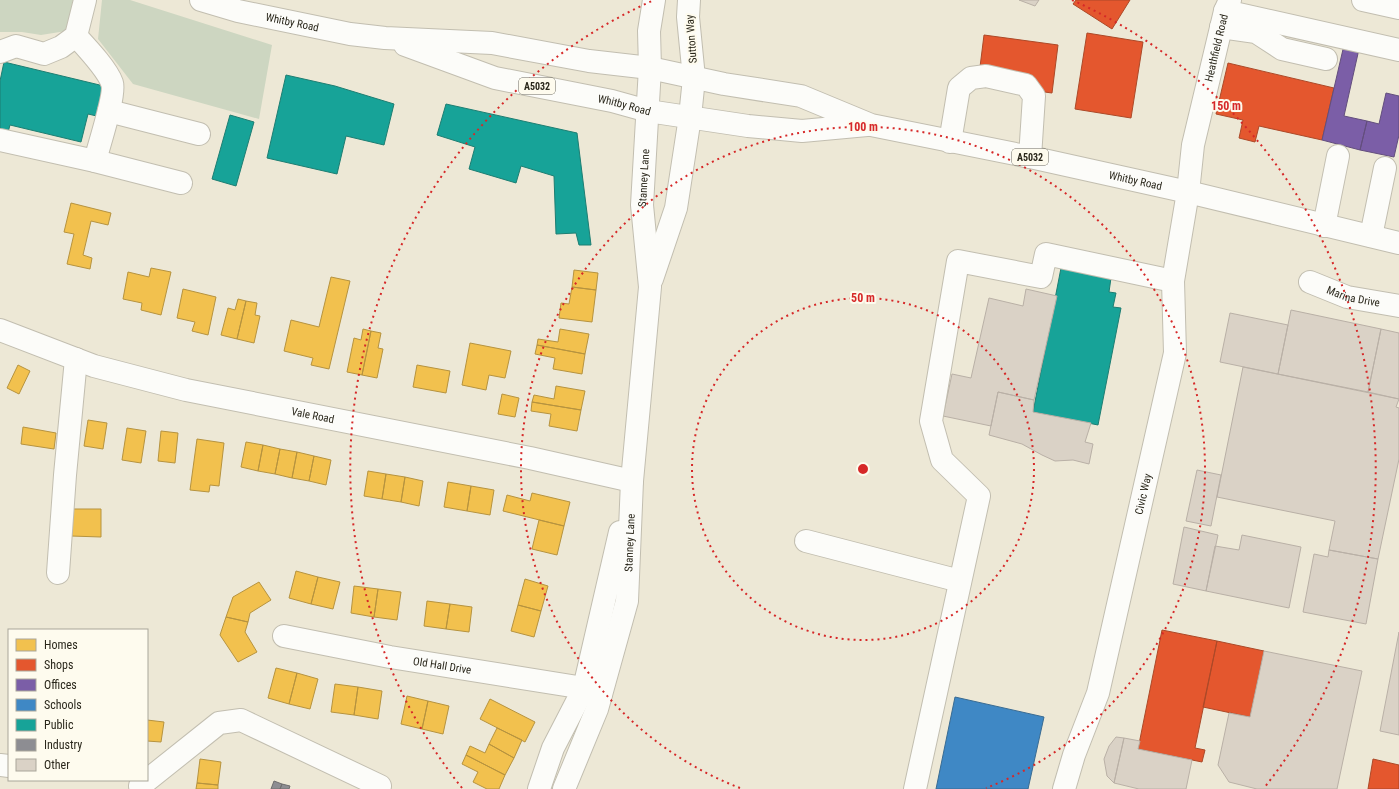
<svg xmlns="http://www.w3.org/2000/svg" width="1399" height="789" font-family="'Roboto Condensed',sans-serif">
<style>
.green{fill:#cdd6c1}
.homes{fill:#f2c14e;stroke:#b6933f}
.shops{fill:#e4572e;stroke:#ac4928}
.offices{fill:#7b5ea7;stroke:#634e7d}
.schools{fill:#3f88c5;stroke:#396b92}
.public{fill:#17a398;stroke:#1d7e72}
.industry{fill:#8d8d92;stroke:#6f6e6e}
.building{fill:#dad2c6;stroke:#b9b0a6}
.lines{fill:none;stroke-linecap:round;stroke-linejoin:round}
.minor-casing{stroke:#c2beb0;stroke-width:24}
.major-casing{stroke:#c2beb0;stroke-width:24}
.minor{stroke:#fcfcf9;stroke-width:22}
.major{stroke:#fcfcf9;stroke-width:22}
.ring{fill:none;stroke:#d62828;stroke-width:2;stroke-dasharray:2 4}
.labels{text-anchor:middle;stroke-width:4;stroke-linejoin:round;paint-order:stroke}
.shield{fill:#fefbee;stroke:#6a675a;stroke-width:1}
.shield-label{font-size:10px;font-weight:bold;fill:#2a271b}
.street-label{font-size:11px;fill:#2a271b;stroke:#fefbee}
.centre{fill:#d62828;stroke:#fefbee;stroke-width:2}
.ring-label{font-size:12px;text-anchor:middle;font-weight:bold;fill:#d62828;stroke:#fefbee;stroke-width:4;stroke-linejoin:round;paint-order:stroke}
</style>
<rect width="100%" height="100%" fill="#ede8d6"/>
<!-- green -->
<path class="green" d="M0,0H73L66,31L41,35L22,32H0Z
M102,0H130L272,45L259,119L133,84L98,39Z"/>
<!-- homes -->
<path class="homes" d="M71,203L111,213L108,225L91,221L83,255L92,258L90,269L67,264L74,234L64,232Z
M151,268L171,272L161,315L141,310L142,303L123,299L128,272L149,277Z
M574,270L598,273L596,290L572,287Z
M331,277L350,281L329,369L311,365L313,358L284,351L291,320L319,327Z
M572,287L596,290L592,322L559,318L561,303L569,304Z
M183,289L216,297L208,335L192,331L195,322L177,318Z
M238,299L246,301L237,339L221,335L228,308L235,310Z
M246,301L257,303L255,315L260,316L254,343L237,339Z
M363,329L371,331L362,375L347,372L354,338L361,340Z
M560,329L589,334L585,354L537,345L538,339L558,342Z
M371,331L381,333L378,348L383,349L377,378L362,375Z
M470,343L511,351L505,378L489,375L486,390L462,385Z
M537,345L585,354L582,374L553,369L555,358L535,354Z
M18,365L30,371L19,394L7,388Z
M417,365L450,371L446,393L413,387Z
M556,386L585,391L581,410L532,402L534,395L554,399Z
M502,394L519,398L515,417L498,414Z
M532,402L581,410L577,431L549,426L551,414L531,411Z
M88,420L107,423L103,449L84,446Z
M23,427L56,433L54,449L21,444Z
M127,428L146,431L141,463L122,460Z
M161,431L178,433L175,463L158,461Z
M197,439L224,443L219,486L210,485L209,492L190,490Z
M246,442L263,445L258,471L241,467Z
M263,445L280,449L275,474L258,471Z
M280,449L297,452L292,478L275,474Z
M297,452L314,456L309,481L292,478Z
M314,456L331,460L326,485L309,481Z
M368,471L386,474L382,499L364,496Z
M386,474L405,477L401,502L382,499Z
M405,477L423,481L419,506L401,502Z
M448,482L471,486L467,511L444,507Z
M471,486L494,490L490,515L467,511Z
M532,493L570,502L564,526L503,511L507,495L530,501Z
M70,509H101V537L71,536Z
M539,520L564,526L557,555L532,549Z
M296,571L318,577L311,604L289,598Z
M318,577L340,582L333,609L311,604Z
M525,579L548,586L541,611L518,605Z
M259,582L271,600L250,613L248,622L226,617L233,597Z
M354,586L378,589L374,617L351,613Z
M378,589L401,592L397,620L374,617Z
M427,601L450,604L446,629L424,626Z
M450,604L472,607L469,632L446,629Z
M518,605L541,611L534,637L511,631Z
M226,617L248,622L245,632L257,652L238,662L220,635Z
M276,668L297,673L289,704L268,698Z
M297,673L318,679L310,709L289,704Z
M335,684L358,687L354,715L331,712Z
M358,687L382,691L378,719L354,715Z
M407,696L428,701L422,729L401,724Z
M490,699L535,722L525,742L480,719Z
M428,701L449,706L443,734L422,729Z
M147,720L164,722L161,742L147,741Z
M497,728L522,740L514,758L489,744Z
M489,744L514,758L505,775L466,755L470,746L485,753Z
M466,755L505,775L499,789H487L473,782L478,772L462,764Z
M200,759L221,762L218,785L197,783Z
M197,783L218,785V789H196Z"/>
<!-- shops -->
<path class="shops" d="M1076,0H1130L1112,29L1073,4Z
M1087,33L1143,42L1131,118L1075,109Z
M984,35L1058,45L1052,93L978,83Z
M1228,63L1334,88L1322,140L1259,126L1255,142L1239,138L1243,120L1216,114Z
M1162,630L1217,641L1195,748L1205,750L1202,762L1138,749Z
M1217,641L1264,651L1250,717L1203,707Z
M1373,759L1399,765V789H1368Z"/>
<!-- offices -->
<path class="offices" d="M1344,45L1359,49L1344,116L1367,121L1360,150L1322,140Z
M1386,93L1399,96V135L1394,157L1360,150L1367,121L1379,124Z"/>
<!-- schools -->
<path class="schools" d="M955,697L1044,717L1028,789H936Z"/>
<!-- public -->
<path class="public" d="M4,62L108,87L101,117L88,114L81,142L10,125L7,136L0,134V81Z
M286,75L335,86L394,104L384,145L346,136L337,174L267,158Z
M446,104L577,133L591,245H579L576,233L556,234L554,176L521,166L516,183L469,169L475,147L437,135Z
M230,115L254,122L236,186L212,179Z
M1061,268L1111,278L1109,292L1116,293L1113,307L1121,308L1098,425L1033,412Z"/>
<!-- industry -->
<path class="industry" d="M274,781L282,784L280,789H271Z
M282,784L290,786L289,789H280Z"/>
<!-- building -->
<path class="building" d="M1019,0H1039L1035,6Z
M1026,289L1057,296L1034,400L998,392L991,426L943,416L952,374L971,378L989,298L1023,306Z
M1291,310L1381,329L1368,392L1278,374Z
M1230,313L1288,325L1278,374L1220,362Z
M1381,329L1399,333V399L1368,392Z
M1243,367L1399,399L1396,407L1399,408V459L1378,559L1329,550L1335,521L1217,497Z
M998,392L1034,400L1033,412L1091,423L1085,442L1093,444L1089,464L1073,460L1055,461L1042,455L1022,444L989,435Z
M1197,470L1221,475L1211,526L1186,521Z
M1184,527L1218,535L1206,591L1173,584Z
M1242,535L1301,547L1289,608L1206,591L1215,546L1239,550Z
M1329,550L1378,559L1366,624L1303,612L1314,554L1328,557Z
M1399,632V735L1380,731Z
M1264,651L1362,671L1337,789H1257L1229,782L1218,765L1229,713L1250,717Z
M1116,737L1124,738L1114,783L1107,776L1104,759L1109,746Z
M1124,738L1140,741L1138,749L1192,760L1186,789H1139L1114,783Z"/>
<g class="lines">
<defs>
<g id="minor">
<path d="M1363,0L1399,8"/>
<path d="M1225,11L1399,50"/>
<path d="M1221,27L1256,32L1282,49L1326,59"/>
<path d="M0,52L16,46L44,54L61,47L76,36L85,0"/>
<path d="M109,111L199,134"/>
<path d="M0,140L95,161C98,148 116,94 112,83C107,69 87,48 76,36"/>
<path d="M950,142L959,88L971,78L986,76L1026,85L1034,96L1030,157"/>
<path d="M95,161L181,183"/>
<path d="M1324,226L1338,156"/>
<path d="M1371,236L1385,168"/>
<path id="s1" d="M1310,282L1347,297L1399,306"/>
<path id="s2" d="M0,330L94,366L186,390L530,458L632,481"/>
<path d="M806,541L960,581"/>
<path d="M58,573L65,475L76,359"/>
<path id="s3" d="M284,636L390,657L584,688L601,694"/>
<path d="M0,765L9,766"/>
<path d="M140,786L219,723L241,720L380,786"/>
<path d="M915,789L979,496L942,460L931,421L958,261L1041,277L1046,254L1173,281"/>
<path id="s4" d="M1064,789L1074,755L1098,693L1175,353L1173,281L1188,192L1193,145L1225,11L1230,0"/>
</g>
<g id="major">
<path id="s5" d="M201,0L238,11L350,34L385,38L492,43L589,61L650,68L724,84L801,96L871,125L1030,157L1188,192L1399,243"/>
<path id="s6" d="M405,45L495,78L612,101L648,111L748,126L802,131L867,125"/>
<path d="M652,279L676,208L690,117L694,78L688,17L689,0"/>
<path d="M539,789L553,748L584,688L620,532"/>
<path id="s7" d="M564,789L597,709L627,601L632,481L650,287L642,205L650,68L649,31L654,0"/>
</g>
</defs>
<!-- minor casing -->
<use href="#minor" class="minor-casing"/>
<!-- major casing -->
<use href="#major" class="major-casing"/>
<!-- minor -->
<use href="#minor" class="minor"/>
<!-- major -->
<use href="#major" class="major"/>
</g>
<!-- distance rings -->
<g class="ring">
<circle cx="863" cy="469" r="171"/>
<path d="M740 788A342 342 0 1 1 986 788"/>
<path d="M462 788A513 513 0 0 1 654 0M1072 0A513 513 0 0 1 1264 788"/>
</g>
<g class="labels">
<!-- shield labels -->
<g class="shield">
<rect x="519" y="78" width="36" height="16" rx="3"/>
<rect x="1012" y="149" width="36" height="16" rx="3"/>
</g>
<g class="shield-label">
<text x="537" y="90">A5032</text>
<text x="1030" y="161">A5032</text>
</g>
<!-- street labels -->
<g class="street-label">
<text dy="4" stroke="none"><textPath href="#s5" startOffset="94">Whitby Road</textPath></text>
<text transform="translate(691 39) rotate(-94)" y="4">Sutton Way</text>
<text dy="4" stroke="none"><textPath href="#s4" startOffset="760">Heathfield Road</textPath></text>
<text dy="4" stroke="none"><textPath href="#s6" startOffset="228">Whitby Road</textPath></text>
<text dy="4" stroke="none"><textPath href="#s7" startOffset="623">Stanney Lane</textPath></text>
<text dy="4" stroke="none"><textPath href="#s5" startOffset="955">Whitby Road</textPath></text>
<text dy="4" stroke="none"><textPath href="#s1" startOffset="46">Marina Drive</textPath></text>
<text dy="4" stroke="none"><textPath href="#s2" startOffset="325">Vale Road</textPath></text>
<text dy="4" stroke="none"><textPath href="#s4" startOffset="306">Civic Way</textPath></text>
<text dy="4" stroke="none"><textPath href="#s7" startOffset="257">Stanney Lane</textPath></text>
<text dy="4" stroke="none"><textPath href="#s3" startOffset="161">Old Hall Drive</textPath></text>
</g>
</g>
<circle cx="863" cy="469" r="6" class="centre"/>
<g class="ring-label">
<text x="1226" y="110">150 m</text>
<text x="863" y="131">100 m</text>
<text x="863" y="302">50 m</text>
</g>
<!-- legend -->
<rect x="8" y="629" width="140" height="152" fill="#fefbee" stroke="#a9a69a"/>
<rect x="16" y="639" width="20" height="12" fill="#f2c14e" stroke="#a9a69a"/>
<text x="44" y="649" font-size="12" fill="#2a271b">Homes</text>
<rect x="16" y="659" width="20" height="12" fill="#e4572e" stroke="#a9a69a"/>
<text x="44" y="669" font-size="12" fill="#2a271b">Shops</text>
<rect x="16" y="679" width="20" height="12" fill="#7b5ea7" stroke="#a9a69a"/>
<text x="44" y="689" font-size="12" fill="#2a271b">Offices</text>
<rect x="16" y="699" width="20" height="12" fill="#3f88c5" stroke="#a9a69a"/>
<text x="44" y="709" font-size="12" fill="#2a271b">Schools</text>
<rect x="16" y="719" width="20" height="12" fill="#17a398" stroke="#a9a69a"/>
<text x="44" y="729" font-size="12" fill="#2a271b">Public</text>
<rect x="16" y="739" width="20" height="12" fill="#8d8d92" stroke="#a9a69a"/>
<text x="44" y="749" font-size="12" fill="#2a271b">Industry</text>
<rect x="16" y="759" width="20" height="12" fill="#dad2c6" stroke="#a9a69a"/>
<text x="44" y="769" font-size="12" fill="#2a271b">Other</text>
</svg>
